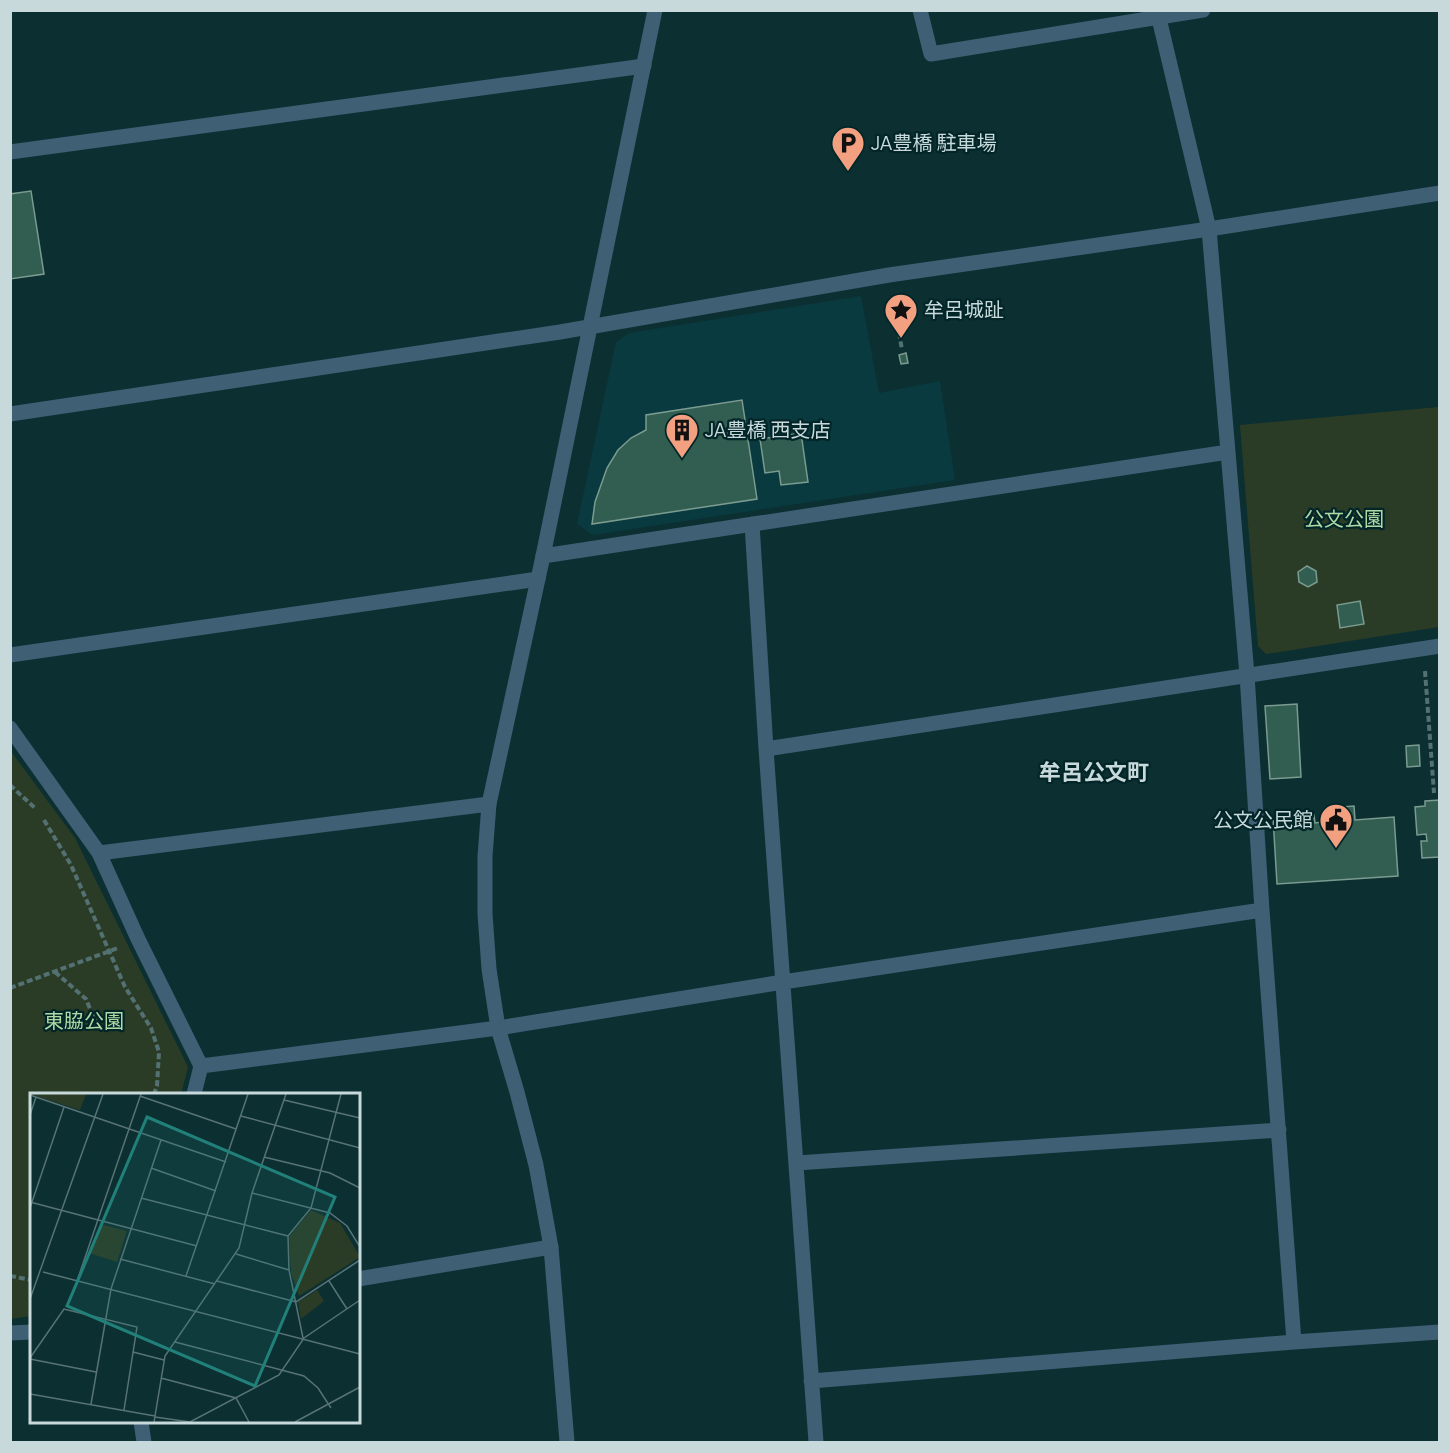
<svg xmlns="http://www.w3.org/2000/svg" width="1450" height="1453" font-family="Manrope,'Noto Sans JP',sans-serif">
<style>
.built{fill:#093a3f}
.green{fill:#2b3c26}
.building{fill:#325e51;stroke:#7b9b90;stroke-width:1.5}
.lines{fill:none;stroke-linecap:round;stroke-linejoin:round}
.path{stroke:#537072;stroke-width:4;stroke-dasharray:6 3;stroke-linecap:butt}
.minor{stroke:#3e5f74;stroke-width:15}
.tertiary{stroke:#3e5f74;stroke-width:15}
.labels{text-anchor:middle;stroke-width:4.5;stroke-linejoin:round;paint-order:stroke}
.poi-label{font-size:20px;fill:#c7d9db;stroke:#022528;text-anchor:start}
.park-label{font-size:20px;fill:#afdaa5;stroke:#022528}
.quarter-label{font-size:22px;font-weight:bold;fill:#c7d9db;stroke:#022528}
.inset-road{fill:none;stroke:#577376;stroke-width:1.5}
.view{fill:#218079;fill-opacity:0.15;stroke:#218079;stroke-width:3}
.inset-edge{fill:none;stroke:#c7d9db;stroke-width:3}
</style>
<rect width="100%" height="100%" fill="#0c2f32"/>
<!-- built -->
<path class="built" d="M861,296L879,393L940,381L955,480L593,535L577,524L616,342L629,333Z"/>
<!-- green -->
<path class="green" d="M1439,407V627L1266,654L1258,646L1240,425Z
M10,750L75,838L188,1067L181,1094H32L31,1316L10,1319Z"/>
<!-- building -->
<path class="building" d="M31,191L44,274L10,279V194Z
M906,353L908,363L901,364L899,355Z
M742,400L757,499L592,524L595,502L607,468L618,450L631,438L646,430V415Z
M801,433L808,482L781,485L779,471L765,473L760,439Z
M1307,566L1316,571L1317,582L1308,587L1299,582L1298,572Z
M1360,601L1364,624L1340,628L1337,605Z
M1297,704L1301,777L1270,779L1265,706Z
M1419,745L1420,766L1407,767L1406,746Z
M1440,800V857L1422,858L1421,841H1427L1426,834L1417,835L1415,807L1425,806V801Z
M1354,806L1355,820L1394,817L1398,876L1277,884L1273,818L1314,815L1315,823L1329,821V808Z"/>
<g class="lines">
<!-- path -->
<path class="path" d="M893,297L902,350
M1425,671L1434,793
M10,785L36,809
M44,820L71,865L125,987L151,1028L159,1052L157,1086L154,1094
M55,972L86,999L97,1026
M10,988L118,948
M10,1276L32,1280"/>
<!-- minor -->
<path class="minor" d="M920,10L931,54L1203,10
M1157,10L1209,229L1247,675L1262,910L1294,1342
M10,152L644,66
M10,414L560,332L889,275L1209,229L1440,193
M752,524L766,749L816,1442
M543,556L1228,452
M10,655L538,579
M10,728L99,853L138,939L201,1066L194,1094
M766,749L1440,646
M99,853L489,804
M201,1066L498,1028L783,982L1262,910
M797,1163L1279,1130
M358,1279L551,1247
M10,1333L32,1332
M811,1381L1294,1342L1440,1332
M141,1422L144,1442"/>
<!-- tertiary -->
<path class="tertiary" d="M567,1442L551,1247L536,1165L517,1092L498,1028L489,969L485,914V856L489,804L543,556L655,10"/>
</g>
<!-- icons -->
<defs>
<symbol id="parking-pin" viewBox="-11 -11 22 30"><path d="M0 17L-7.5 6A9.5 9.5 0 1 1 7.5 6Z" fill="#f2a080" stroke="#022528"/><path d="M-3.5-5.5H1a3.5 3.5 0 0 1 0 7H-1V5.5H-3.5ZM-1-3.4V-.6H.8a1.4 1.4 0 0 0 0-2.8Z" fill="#111"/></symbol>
<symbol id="sight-pin" viewBox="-11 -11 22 30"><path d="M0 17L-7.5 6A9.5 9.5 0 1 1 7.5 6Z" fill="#f2a080" stroke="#022528"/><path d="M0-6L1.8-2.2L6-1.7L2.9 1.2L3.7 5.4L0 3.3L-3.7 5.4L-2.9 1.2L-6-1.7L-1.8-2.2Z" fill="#111"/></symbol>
<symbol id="building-pin" viewBox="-11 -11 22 30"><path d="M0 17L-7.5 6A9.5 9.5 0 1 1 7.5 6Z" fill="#f2a080" stroke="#022528"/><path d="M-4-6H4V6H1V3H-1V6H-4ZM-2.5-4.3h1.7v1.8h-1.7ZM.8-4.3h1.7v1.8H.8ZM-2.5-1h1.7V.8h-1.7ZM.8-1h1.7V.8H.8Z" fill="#111"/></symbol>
<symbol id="civic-pin" viewBox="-11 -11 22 30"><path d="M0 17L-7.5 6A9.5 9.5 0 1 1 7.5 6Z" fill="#f2a080" stroke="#022528"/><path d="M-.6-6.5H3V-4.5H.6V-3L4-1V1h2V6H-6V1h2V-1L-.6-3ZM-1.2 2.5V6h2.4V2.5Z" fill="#111"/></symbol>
</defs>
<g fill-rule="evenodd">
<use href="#parking-pin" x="829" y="124" width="38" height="52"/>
<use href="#sight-pin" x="882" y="291" width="38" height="52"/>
<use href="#building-pin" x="663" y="411" width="38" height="52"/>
<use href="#civic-pin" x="1317" y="801" width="38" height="52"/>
</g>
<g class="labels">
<!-- poi labels -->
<g class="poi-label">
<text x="871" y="150">JA豊橋 駐車場</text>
<text x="924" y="317">牟呂城趾</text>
<text x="705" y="437">JA豊橋 西支店</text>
<text x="1313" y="827" text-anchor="end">公文公民館</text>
</g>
<!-- park labels -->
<g class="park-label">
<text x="1344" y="526">公文公園</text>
<text x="84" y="1028">東脇公園</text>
</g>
<!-- quarter labels -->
<g class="quarter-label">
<text x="1094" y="780">牟呂公文町</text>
</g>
</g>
<!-- overview -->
<g transform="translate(30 1093)">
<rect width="330" height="330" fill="#0c2f32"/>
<path d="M0,1H56L50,17ZM281,117L310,130L330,164L269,203L261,180L259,144ZM70,131L97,138L87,169L59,160ZM287,197L294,208L271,226L268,209Z" fill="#2b3c26"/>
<path class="inset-road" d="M0,2L196,69M110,3L206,36M254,7L330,25M0,22L6,4M211,23L330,55M234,64L300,80L330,95M121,75L186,98M222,100L300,120L317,133L330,154M111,105L258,143M0,109L167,153M0,115L34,14M206,161L259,177M90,166L185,191M13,179L330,261M156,183L218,1M47,188L111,1M187,188L266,209L330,167M299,188L317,216M0,206L73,1M273,245L259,177L258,143L281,115L311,1M145,249L274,283L288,295L301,315M103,259L134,267M0,265L34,216L107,234L94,317M0,266L66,279M131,285L206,305L219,329M0,301L125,323M61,311L81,196L131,47M125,324L160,329L249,282L274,245L330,207M124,329L135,263L209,155L222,100L256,1M265,329L330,294"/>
<path class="view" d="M117,24L305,104L225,293L37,213Z"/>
<rect width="330" height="330" class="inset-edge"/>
</g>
<!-- border -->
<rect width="1450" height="1453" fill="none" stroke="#c7d9db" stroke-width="24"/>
</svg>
